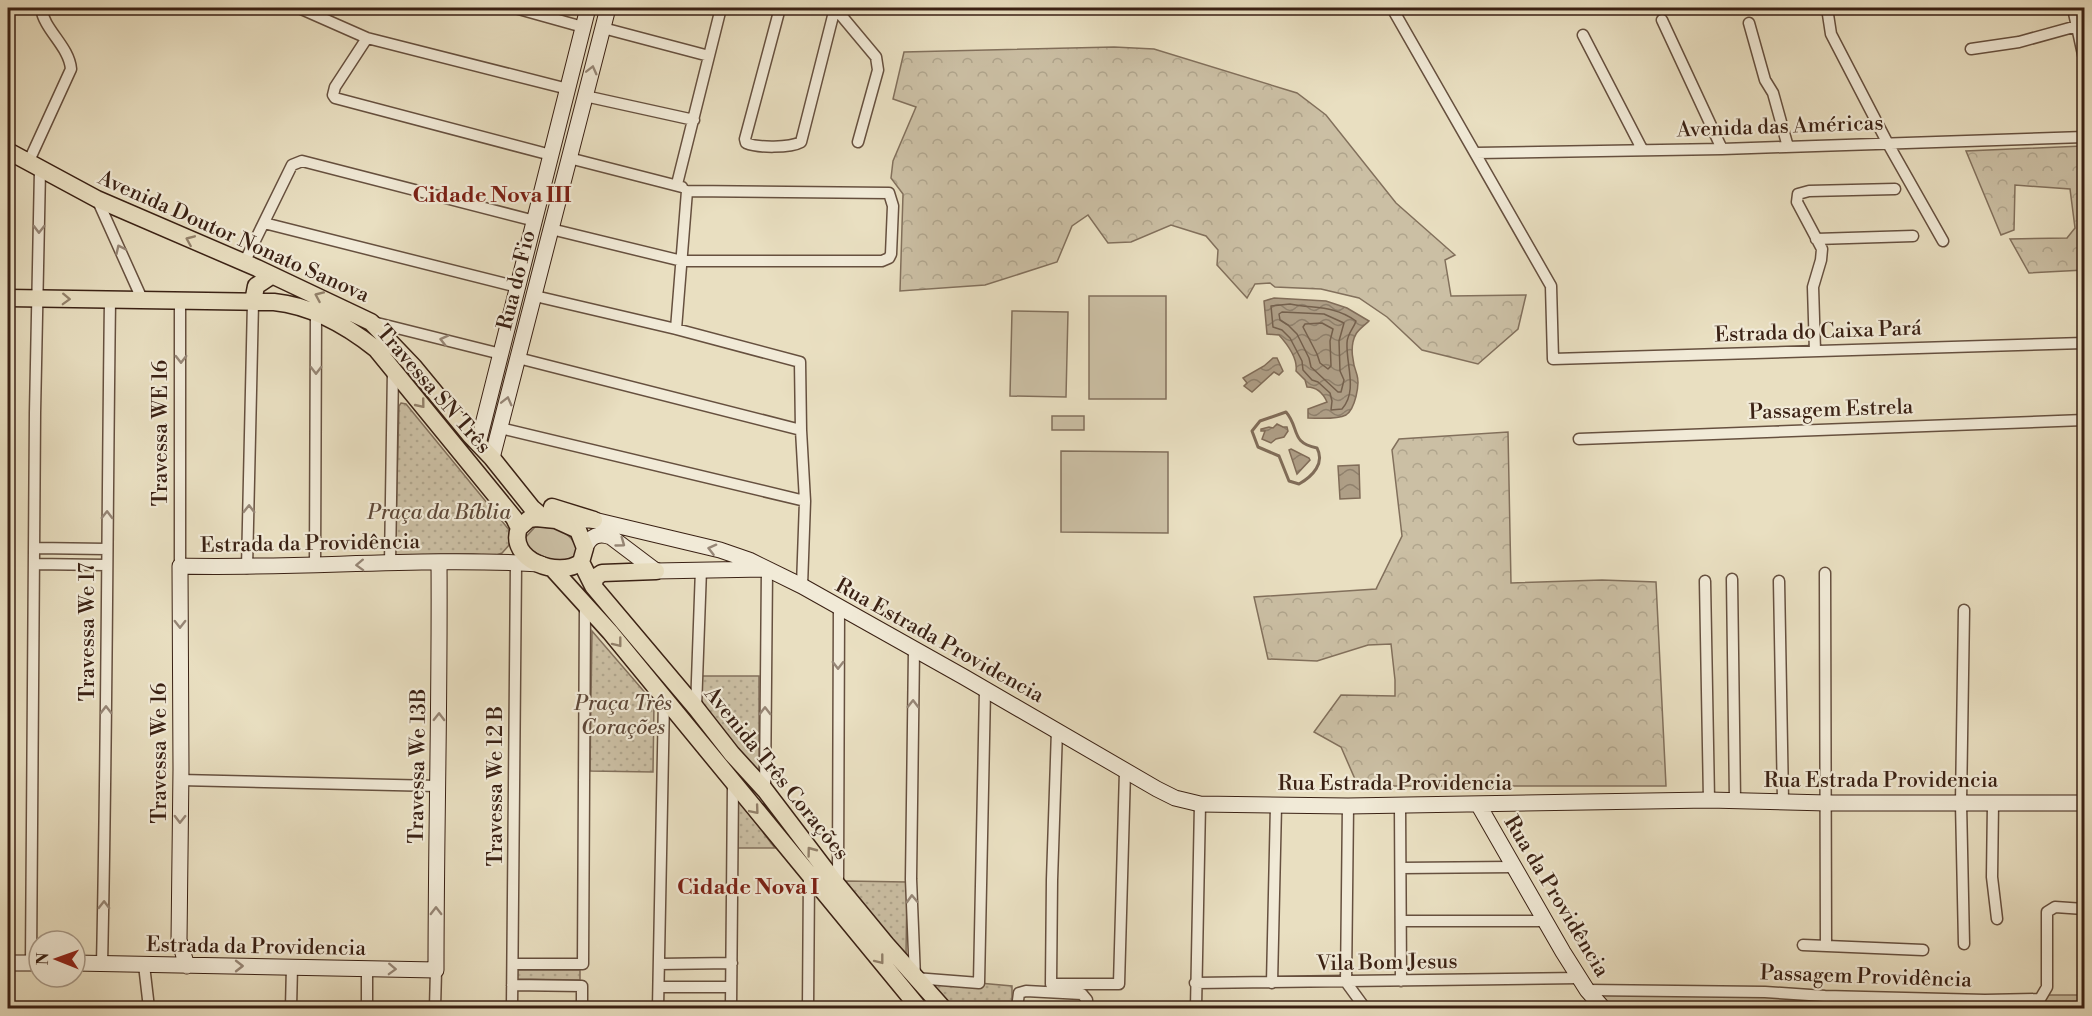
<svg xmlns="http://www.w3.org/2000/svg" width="2092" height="1016" font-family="'Libre Bodoni',serif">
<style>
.green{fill:#cbbfa4;stroke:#82705c;stroke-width:1.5}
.forest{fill:url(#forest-crowns);stroke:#82705c;stroke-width:1.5}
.park{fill:url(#park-dots);stroke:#82705c;stroke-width:1.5}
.water{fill:url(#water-waves);stroke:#806c58;stroke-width:1.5}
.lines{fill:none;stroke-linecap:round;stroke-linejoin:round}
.shore{stroke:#74604d;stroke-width:1.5}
.stream{stroke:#806c58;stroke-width:3}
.street-casing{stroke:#66503f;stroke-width:13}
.secondary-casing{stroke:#3a2114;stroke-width:17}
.primary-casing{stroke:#3a2114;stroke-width:19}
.street{stroke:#f1ead7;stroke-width:10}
.secondary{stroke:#f1ead7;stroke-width:15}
.primary{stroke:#e9dfc1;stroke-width:16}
.oneway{stroke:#968676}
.oneway2{stroke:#92806a}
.labels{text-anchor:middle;stroke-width:4.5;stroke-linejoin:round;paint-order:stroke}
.street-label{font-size:21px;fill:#3a2114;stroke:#f1ead7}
.park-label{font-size:21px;font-style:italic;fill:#5e4838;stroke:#f1ead7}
.neighbourhood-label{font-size:22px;font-weight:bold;fill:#7a1f14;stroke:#f1ead7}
</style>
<defs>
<pattern id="forest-crowns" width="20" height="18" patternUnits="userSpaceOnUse" patternTransform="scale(1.5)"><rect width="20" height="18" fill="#cbbfa4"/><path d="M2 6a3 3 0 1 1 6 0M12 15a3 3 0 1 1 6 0" fill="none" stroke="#afa48c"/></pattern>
<pattern id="park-dots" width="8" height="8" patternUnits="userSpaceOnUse" patternTransform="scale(1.5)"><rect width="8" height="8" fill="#cbbfa4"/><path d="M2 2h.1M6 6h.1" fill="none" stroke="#afa48c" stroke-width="1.8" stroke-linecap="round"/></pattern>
<pattern id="water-waves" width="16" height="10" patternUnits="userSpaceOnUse" patternTransform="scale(1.5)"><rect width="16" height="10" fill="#ae9e86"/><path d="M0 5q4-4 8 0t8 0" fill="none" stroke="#8f806c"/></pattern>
</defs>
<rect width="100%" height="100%" fill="#e9dfc1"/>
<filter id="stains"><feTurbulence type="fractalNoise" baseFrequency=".00333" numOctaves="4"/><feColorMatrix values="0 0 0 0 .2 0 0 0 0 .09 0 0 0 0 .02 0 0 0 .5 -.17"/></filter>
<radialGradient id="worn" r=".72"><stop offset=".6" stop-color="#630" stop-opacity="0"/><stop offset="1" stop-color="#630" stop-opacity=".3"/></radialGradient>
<!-- green -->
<path class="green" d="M1089,296H1166V399H1089Z
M1012,311L1068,312L1066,397L1010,396Z
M1052,416H1084V430H1052Z
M1061,451L1168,452V533L1061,532Z
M535,527C559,527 568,529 579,551L574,560C559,566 539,556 526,546L525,538Z
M1598,995H2084V1008H1610Z"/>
<!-- forest -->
<path class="forest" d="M1114,47L1154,49L1297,93L1326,115L1396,203L1455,255L1445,260L1451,296L1526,295L1518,329L1478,364L1422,350L1387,317L1359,298L1321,289L1275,287L1270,283L1255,284L1247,298L1217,265L1218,250L1206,236L1171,225L1131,242L1108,243L1088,215L1072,226L1057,262L985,285L900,291L903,194L891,178L893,161L916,107L893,99L904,52Z
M2082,146L2084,153V270L2029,273L2010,239L2067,238L2075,228L2070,189L2015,185L2014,230L2001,235L1966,151Z
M1508,432L1511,583L1602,580L1656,582L1666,786H1358L1341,747L1314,732L1341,695L1395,696V680L1391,644L1368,645L1317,661L1268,659L1254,597L1376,589L1402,536L1392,450L1399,439Z"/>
<!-- park -->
<path class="park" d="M401,403L406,404L510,531V544L502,553L494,556L473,554L412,555L395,560L399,406Z
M592,631L654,703L653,772L590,771Z
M701,676H759V777L701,711Z
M740,802L775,848H737V805Z
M845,881L907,882L906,957Z
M516,970H580V980L516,979Z
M979,983L1012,986V1008H951L931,985Z"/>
<!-- water -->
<path class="water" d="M1274,298L1326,301L1347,308L1369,321C1365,325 1359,329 1356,334C1349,346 1353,364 1357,375C1360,385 1355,409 1346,415C1336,420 1318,418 1308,418V409L1327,402C1323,393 1317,387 1307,387L1305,380L1296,371C1298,358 1288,345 1279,335L1267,334L1264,301Z
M1273,358H1277L1283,371L1279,375L1274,372L1252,392L1244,386L1247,383L1243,378L1264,366Z
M1277,424L1283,427H1287L1288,431L1284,437L1276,439L1271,443L1262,439L1265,431H1261V429L1269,427L1273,428Z
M1291,449L1309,458L1310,460L1297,474L1289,450Z
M1359,465L1360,498L1340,499L1338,466Z"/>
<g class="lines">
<!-- shore -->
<path class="shore" d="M1290,304C1316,309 1333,305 1356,321C1354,328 1347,334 1347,343C1346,365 1358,391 1342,409L1331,410L1332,401L1330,393L1318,382L1312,380L1303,370L1302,361L1290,338L1282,330L1273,327L1271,306Z
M1282,312L1324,314L1344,323L1339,341L1340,371L1344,380L1341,392H1338L1311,367L1309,358L1297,334L1288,325L1280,320L1279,314Z
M1322,323L1333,329L1330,341L1331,366L1328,369L1320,363L1317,354L1303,327L1305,324Z"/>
<!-- stream -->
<path class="stream" d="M1286,412C1300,428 1290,443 1317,448C1325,463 1313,476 1299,484L1289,481L1279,456L1258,447L1252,431L1260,421Z"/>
<defs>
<path id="street" d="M299,8L367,38L568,89
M515,8L583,27
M780,8L745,139L746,143C758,148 790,148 801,142L835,8H837
M835,8L876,57L878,70L858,142
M1392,8L1551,286L1553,359L2084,343
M1827,8L1831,34L1887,142L1943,241
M2077,8L2074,13L2084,59
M1662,20L1722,149
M1749,23L1765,80L1773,93L1788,147
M603,28L709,56
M1583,35L1642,149
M367,38L335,87L333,95L335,98L551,155
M1971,49L2019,42L2077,26
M585,96L694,120
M1476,153L1722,149L2084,137
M569,158L682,187
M28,163L71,69C69,46 44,30 41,8
M677,184L721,8
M97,199L142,299
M264,223L518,287
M551,229L682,261H882L889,258L891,254L893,206L889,193L687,191
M1816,239L1913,236
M244,263L292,165L302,161L535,221
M535,296L676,329L800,362L801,430L805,501L802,586
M373,322L501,354
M676,329L687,191
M1815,351L1813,287L1821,260L1822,249L1797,202L1798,194L1809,191L1895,189
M518,358L801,430
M500,428L805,501
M1579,439L2084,420
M35,548L107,549
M34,564L106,565
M390,564L393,369
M180,566V301
M315,566L316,312
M247,568L253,302
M1825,573L1826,946
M1732,579L1735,800
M1705,581L1709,800
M1779,581L1783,801
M1964,610L1961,803L1964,944
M914,650L911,879L915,978L979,983L985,690
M696,708L701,569
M180,780L437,786
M765,790L767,569
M1993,803L1992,877L1997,919
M1400,806L1401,981
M1401,868L1513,867
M835,882L838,878L839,607
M1401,921H1545
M1803,945L1923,950
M31,963L35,413L40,170
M102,964C107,743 107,522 110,301
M514,964H583L585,606
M659,964L732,963
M144,965L149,1008
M1346,982L1348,806
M1346,982L1365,1008
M1195,983L1579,978
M1272,983L1276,805
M1051,984H1119L1125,771
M1051,984L1052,880L1057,730
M512,985L582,986V1008
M659,987H731
M1587,990L1765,992L1825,996L1985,1000L2040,999L2047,987V912L2055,907L2084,909
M291,1008L292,966
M367,1008V968
M435,1008L436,970
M512,1008L516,564
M658,1008L664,700
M731,1008L733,784
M808,1008L809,875
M1017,1008L1019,993L1026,991L1082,994L1087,1000V1008
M1196,1008L1200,804"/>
<path id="secondary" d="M478,444L588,8
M492,458L608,8
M584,520H594L720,550L749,560L802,586L964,677L1157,789L1175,798L1200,804L1348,806L1709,800L1827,803H2084
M585,548C590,536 599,532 611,537L656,571L764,569
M1478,804L1563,952L1587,990L1603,1008
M8,963H39
M75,963L436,970C436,834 440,698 439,562
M187,966L179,940L181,769L180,566C301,569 421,557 541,564"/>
<path id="primary" d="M8,151L97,199L257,268L371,322L414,367L470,435L492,458L532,508L544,518
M8,298L274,302C312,306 346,325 376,349L514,518L519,528
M253,302L256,286L271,276
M552,507L594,520
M536,518L556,520L578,530L585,548L581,562C559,579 507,560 519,528L529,519Z
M581,562L593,586L696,708L732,754L765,790L835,882L886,944L943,1008
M552,568L610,632L919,1008
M593,586L596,577L602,573L656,571"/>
</defs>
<!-- street casing -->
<use href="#street" class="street-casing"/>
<!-- secondary casing -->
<use href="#secondary" class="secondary-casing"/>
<!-- primary casing -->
<use href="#primary" class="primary-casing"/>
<!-- street -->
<use href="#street" class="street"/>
<!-- secondary -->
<use href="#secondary" class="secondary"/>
<!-- primary -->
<use href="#primary" class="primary"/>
</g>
<!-- one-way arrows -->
<defs><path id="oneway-chevron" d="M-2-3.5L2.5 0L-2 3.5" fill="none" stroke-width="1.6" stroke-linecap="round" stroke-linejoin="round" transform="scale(1.5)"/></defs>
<g class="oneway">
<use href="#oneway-chevron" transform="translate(592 70) rotate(-76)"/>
<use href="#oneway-chevron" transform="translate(39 229) rotate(91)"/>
<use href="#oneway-chevron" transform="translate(120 249) rotate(-115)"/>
<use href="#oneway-chevron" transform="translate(444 340) rotate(-166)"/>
<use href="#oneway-chevron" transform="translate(181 359) rotate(90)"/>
<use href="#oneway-chevron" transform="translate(316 370) rotate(90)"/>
<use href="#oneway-chevron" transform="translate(507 401) rotate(-76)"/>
<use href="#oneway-chevron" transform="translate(249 509) rotate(-89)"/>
<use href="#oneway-chevron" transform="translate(107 515) rotate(-89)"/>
<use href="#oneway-chevron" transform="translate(621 543) rotate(36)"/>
<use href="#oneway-chevron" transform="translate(712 549) rotate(-166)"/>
<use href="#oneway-chevron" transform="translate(360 565) rotate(178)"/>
<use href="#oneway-chevron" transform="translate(180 624) rotate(90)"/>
<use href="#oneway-chevron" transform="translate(838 665) rotate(90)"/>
<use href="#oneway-chevron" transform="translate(913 704) rotate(-89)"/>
<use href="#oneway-chevron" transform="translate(106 710) rotate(-90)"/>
<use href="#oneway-chevron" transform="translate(765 711) rotate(-90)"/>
<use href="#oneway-chevron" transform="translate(439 717) rotate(-89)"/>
<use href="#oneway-chevron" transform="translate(180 819) rotate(91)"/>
<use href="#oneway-chevron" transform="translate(912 899) rotate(-92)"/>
<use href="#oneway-chevron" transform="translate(104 905) rotate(-89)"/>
<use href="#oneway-chevron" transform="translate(436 911) rotate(-90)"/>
<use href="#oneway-chevron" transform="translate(239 966)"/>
<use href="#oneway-chevron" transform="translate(392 969) rotate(2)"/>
</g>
<g class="oneway2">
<use href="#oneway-chevron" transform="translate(190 240) rotate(-157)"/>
<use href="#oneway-chevron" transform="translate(319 296) rotate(-156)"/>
<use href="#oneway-chevron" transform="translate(66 299) rotate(2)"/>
<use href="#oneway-chevron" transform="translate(421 404) rotate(51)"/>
<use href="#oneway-chevron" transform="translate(618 643) rotate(52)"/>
<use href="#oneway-chevron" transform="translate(755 810) rotate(50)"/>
<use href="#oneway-chevron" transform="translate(811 851) rotate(-127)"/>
<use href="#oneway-chevron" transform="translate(880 960) rotate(52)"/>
</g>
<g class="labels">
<!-- street labels -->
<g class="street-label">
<text transform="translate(1780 126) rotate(-2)" y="7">Avenida das Américas</text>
<text transform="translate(234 236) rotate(24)" y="7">Avenida Doutor Nonato Sanova</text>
<text transform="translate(516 280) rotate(-76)" y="7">Rua do Fio</text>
<text transform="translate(1818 331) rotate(-2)" y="7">Estrada do Caixa Pará</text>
<text transform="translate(434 389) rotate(49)" y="7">Travessa SN Três</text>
<text transform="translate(1831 409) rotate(-2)" y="7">Passagem Estrela</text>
<text transform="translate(160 433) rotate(-90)" y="7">Travessa WE 16</text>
<text transform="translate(310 543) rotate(-1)" y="7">Estrada da Providência</text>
<text transform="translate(87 632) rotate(-90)" y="7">Travessa We 17</text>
<text transform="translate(940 640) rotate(29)" y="7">Rua Estrada Providencia</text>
<text transform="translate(159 753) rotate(-90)" y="7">Travessa We 16</text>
<text transform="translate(417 766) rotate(-89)" y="7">Travessa We 13B</text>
<text transform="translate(777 773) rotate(51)" y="7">Avenida Três Corações</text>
<text x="1881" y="787">Rua Estrada Providencia</text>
<text x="1395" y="790">Rua Estrada Providencia</text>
<text transform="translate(495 786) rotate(-90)" y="7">Travessa We 12 B</text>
<text transform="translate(1557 896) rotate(59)" y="7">Rua da Providência</text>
<text transform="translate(256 946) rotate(1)" y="7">Estrada da Providencia</text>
<text transform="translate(1387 962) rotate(-1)" y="7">Vila Bom Jesus</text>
<text transform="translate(1866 976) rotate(2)" y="7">Passagem Providência</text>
</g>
<!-- park labels -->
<g class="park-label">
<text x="439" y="519">Praça da Bíblia</text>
<text x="623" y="710">Praça Três<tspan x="623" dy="24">Corações</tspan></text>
</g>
<!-- neighbourhood labels -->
<g class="neighbourhood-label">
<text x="492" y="202">Cidade Nova III</text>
<text x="748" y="894">Cidade Nova I</text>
</g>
</g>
<!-- margin -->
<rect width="2092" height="1016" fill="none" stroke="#e9dfc1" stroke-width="30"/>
<rect x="9" y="9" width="2074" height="998" fill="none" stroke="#3a2114" stroke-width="3"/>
<rect x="15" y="15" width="2062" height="986" fill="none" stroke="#3a2114" stroke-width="1.5"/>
<!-- north arrow -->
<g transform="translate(57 959) rotate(271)"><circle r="28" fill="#f1ead7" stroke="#a89a89" stroke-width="1.5"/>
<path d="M0-4.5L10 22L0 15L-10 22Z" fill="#8f2418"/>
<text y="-9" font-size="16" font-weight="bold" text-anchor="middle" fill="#3a2114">N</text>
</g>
<rect width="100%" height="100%" filter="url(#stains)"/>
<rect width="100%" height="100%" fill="url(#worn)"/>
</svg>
